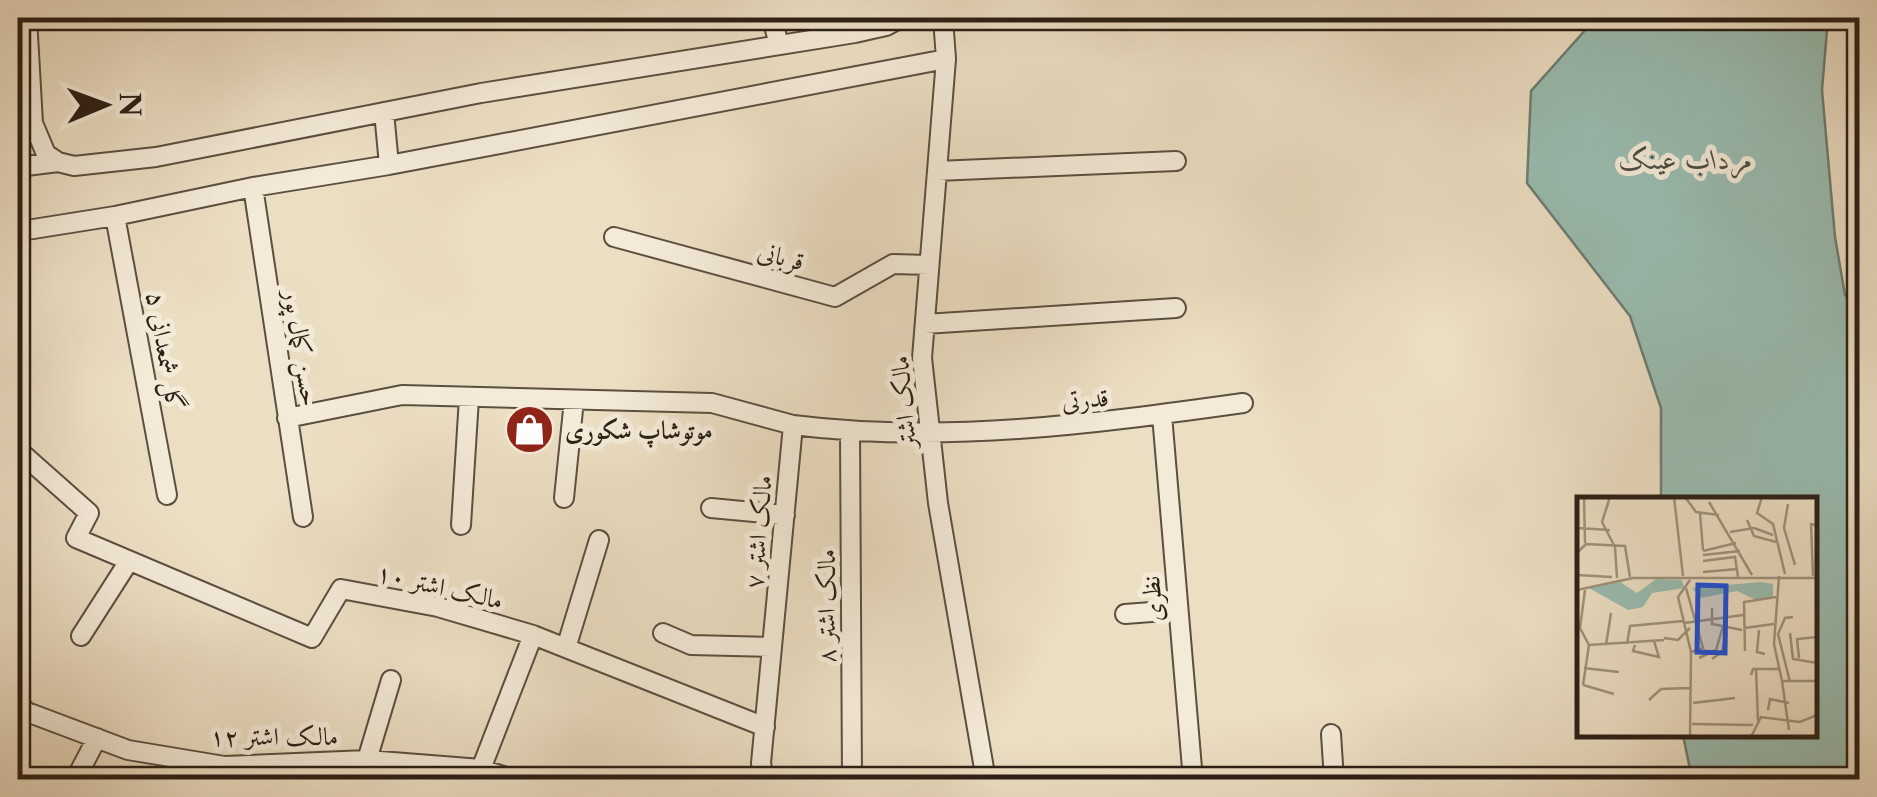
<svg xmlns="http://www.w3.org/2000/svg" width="1877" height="797" font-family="'Libre Caslon Text',Amiri,serif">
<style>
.water{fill:#99bcb0;stroke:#6d7d72;stroke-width:2.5}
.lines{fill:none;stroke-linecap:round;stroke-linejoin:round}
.street-casing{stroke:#5b4f40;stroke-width:22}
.street{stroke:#f3ead8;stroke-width:18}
.labels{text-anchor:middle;stroke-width:10;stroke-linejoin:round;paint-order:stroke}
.street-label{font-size:25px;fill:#2b1f15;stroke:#f3ead8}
.poi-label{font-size:25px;font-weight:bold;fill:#2b1f15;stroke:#f3ead8;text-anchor:start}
.water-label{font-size:28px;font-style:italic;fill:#4c4e44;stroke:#f3ead8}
.inset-road{fill:none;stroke:#9f927d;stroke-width:2.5}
.view{fill:#1d4ed8;fill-opacity:0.15;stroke:#1d4ed8;stroke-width:5}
.inset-edge{fill:none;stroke:#2b1f15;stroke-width:5}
</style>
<rect width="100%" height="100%" fill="#ecdec3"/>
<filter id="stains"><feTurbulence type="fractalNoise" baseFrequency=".002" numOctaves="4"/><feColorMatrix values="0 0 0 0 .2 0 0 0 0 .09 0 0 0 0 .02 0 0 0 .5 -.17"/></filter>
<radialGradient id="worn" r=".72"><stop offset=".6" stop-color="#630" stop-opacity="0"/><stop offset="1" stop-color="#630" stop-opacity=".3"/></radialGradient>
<!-- water -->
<path class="water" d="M1596,18H1828L1822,90L1835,237L1845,295L1860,312L1859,779H1692L1683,735L1814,734V500L1661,499V408L1630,316L1527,183L1531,91Z"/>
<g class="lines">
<defs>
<path id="street" d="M27,18L33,123L46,154L58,162L74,166L156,157L481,93L855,33L886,26L901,18
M772,18L779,45
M943,18L946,59L922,358L938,503L986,780
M384,112L389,165
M18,167L58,162
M937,171L1176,161
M253,187L303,517
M115,216L167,495
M18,227L27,230L115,216L253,187L389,165L946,59
M614,237L835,297L893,264L929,265
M925,324L1176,308
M1162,415L1193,780
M287,418L402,395L712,403L793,425
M850,432L852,780
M18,450L89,513L76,538L312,638L341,589L438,607L533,635L765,727
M564,498L574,400
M711,508L785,515
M461,525L469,398
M1125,614L1178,610
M663,633L691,645L772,647
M81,636L129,561
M566,648L599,540
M18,703L27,712L128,750L224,766L367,760L481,769L516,780
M1331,734L1334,780
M481,769L533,635
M75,780L97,738
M370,780L367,760L391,680
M764,780L761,763L793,425C944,444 1093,424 1243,403"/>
</defs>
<!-- street casing -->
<use href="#street" class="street-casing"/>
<!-- street -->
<use href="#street" class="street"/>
</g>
<!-- icons -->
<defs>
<symbol id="shop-disc" viewBox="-11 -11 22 22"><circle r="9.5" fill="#8f2418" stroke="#f3ead8"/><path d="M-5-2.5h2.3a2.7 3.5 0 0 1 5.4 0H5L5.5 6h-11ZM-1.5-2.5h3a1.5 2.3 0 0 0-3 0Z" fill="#fff"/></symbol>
</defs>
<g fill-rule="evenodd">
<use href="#shop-disc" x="502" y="402" width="55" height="55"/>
</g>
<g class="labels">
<!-- street labels -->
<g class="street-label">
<text transform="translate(781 256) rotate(15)" y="9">قربانی</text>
<text transform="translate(302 348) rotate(81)" y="9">حسن کمال پور</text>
<text transform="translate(166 351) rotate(80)" y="9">گل شمعدانی ۵</text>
<text transform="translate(1085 399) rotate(-5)" y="9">قدرتی</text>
<text transform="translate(903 402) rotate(-95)" y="9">مالک اشتر</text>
<text transform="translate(758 532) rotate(-85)" y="9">مالک اشتر ۷</text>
<text transform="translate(440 586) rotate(13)" y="9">مالک اشتر ۱۰</text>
<text transform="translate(1152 599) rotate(-95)" y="9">نظری</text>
<text transform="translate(826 606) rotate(-90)" y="9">مالک اشتر ۸</text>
<text x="274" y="745">مالک اشتر ۱۲</text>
</g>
<!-- poi labels -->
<g class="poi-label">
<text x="565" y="439">موتوشاپ شکوری</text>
</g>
<!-- water labels -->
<g class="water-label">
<text x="1686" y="169">مرداب عینک</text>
</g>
</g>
<!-- overview -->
<g transform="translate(1577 497)">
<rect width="240" height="240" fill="#ecdec3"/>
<path d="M79,82L105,83L107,91L75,96L66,110L51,113L12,91L43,85L60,96ZM184,85L196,87V99L181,104L160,94L124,101L115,91Z" fill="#99bcb0"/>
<path class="inset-road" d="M7,0L8,46M33,0L25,25L38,50L40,81M97,0L106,79M108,0L119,15L142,18M185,0L180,16L196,27L208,77M132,5L175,78M211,7L207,31L218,68M123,16L126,53M170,23L177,39L199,45M0,31L33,33M153,35L177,31L196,38M126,54L159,46M0,56L9,47L48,49L53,80M126,58L163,54M126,64L158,60L161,80M126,75L160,72M0,78L35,80M202,79L197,147L205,184H240M236,79L234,27L239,28M113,83L101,100L114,155L113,240M109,91L126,151L114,155M0,93L56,81H240M8,93L3,131L12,148L87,143M135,111V127L165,133M107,126L166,118M167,131L197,127M182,133L180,155L188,157M213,136L216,162L240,166M87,141L101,143L113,131M50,147L53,129L106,124M29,148L34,116M58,148L56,154L82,160L77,144M168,154L167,105L199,100M122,161L139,153L146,129M222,161L220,142L240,140M135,162L145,155L149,134M7,171L42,175M179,172L181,224M174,178L176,172H202M205,184L212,233M213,185L201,137L208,121L216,120M6,188L12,148M6,188L37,197M72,203L84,192L113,191M116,206L158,201M191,213L193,202L212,206M115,227L176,228M174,240L184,220L223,225L240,218"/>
<path class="view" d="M121,88L149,89L148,156L120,155Z"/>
<rect width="240" height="240" class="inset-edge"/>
</g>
<!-- margin -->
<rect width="1877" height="797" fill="none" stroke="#ecdec3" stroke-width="60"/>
<rect x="20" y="20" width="1837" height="757" fill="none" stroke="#2b1f15" stroke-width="5"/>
<rect x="30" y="30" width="1817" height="737" fill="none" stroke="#2b1f15" stroke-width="2.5"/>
<!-- north arrow -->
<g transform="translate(105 105) rotate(89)" stroke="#f3ead8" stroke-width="8" paint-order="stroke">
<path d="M0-8L18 38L0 25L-18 38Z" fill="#2b1f15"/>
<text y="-15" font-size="28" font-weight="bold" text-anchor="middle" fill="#2b1f15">N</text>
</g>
<rect width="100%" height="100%" filter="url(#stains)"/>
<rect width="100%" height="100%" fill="url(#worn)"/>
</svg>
